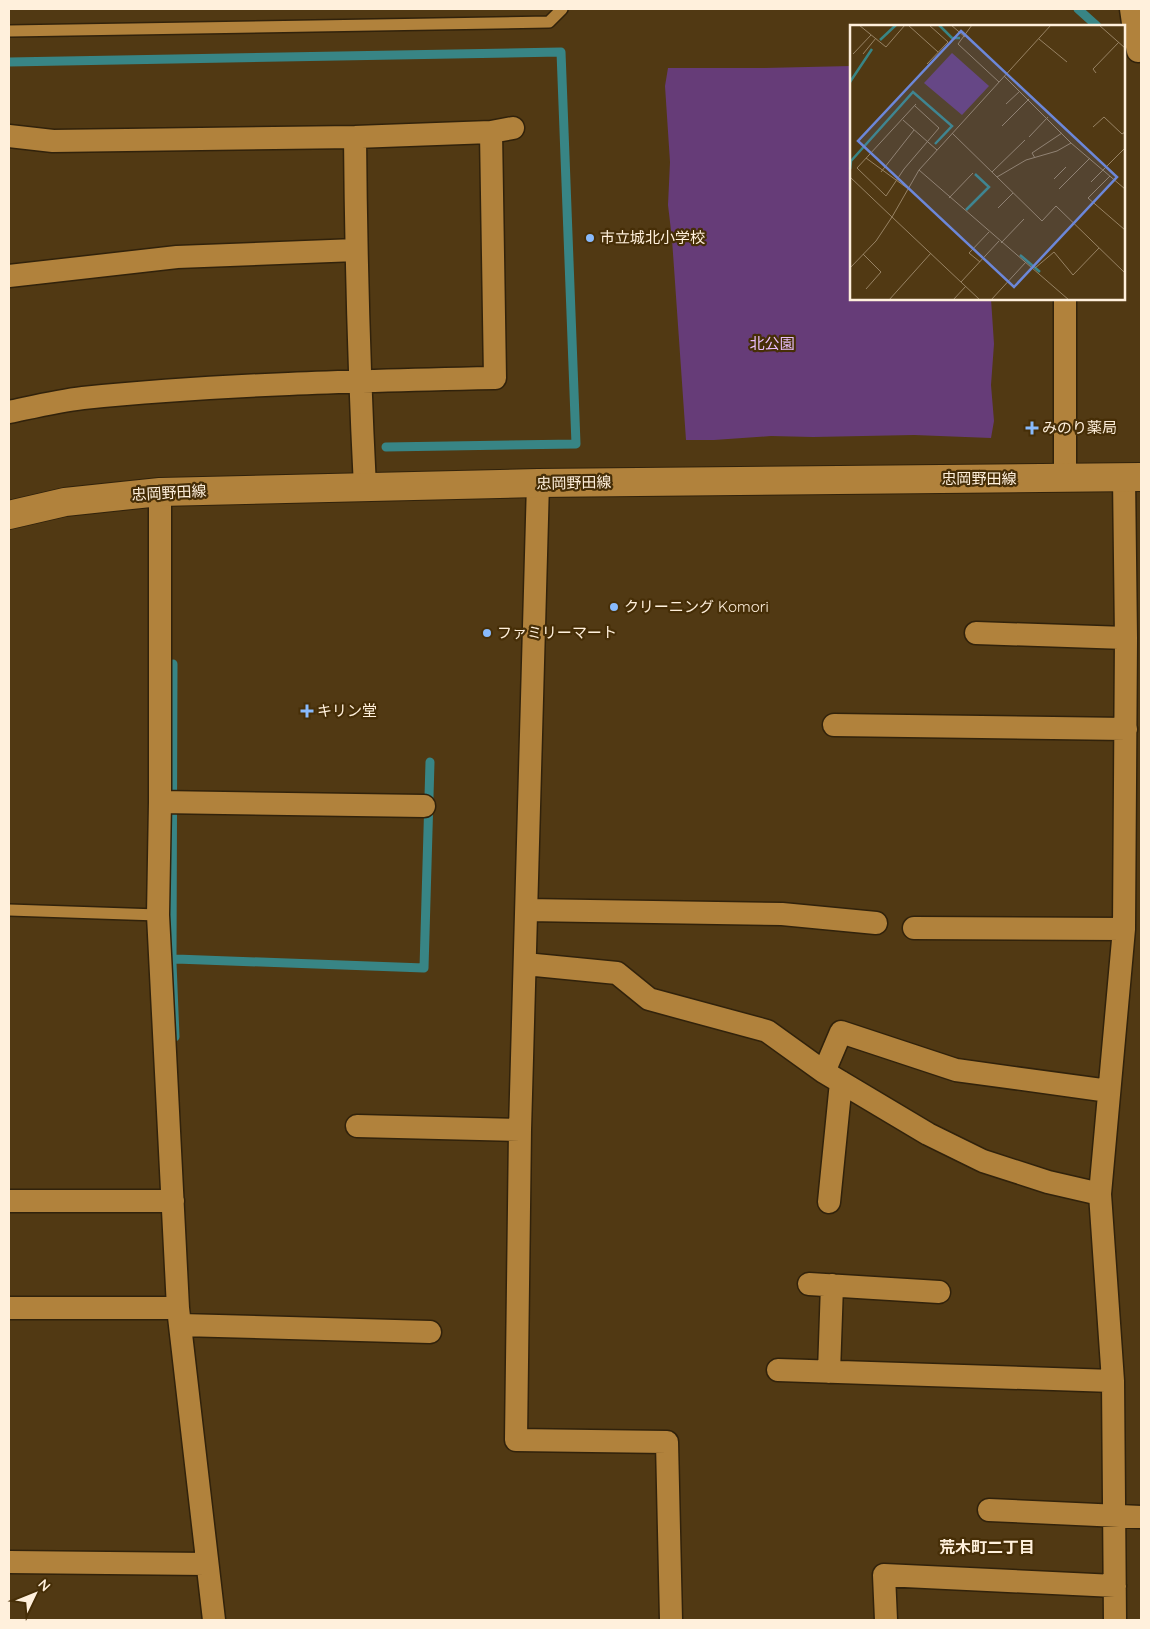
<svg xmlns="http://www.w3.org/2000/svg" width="1150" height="1629" font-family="Quicksand,'Noto Sans JP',sans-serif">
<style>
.green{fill:#663c78}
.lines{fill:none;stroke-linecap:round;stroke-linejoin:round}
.stream{stroke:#388585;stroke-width:9}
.service-casing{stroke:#31220b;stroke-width:14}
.minor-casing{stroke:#31220b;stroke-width:25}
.tertiary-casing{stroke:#31220b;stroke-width:30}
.service{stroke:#b1823c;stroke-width:11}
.minor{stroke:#b1823c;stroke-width:22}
.tertiary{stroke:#b1823c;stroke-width:28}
.poi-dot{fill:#88bafc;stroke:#462e07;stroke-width:2}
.labels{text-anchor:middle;stroke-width:4.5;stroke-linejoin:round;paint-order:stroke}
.poi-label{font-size:15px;fill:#fff0dc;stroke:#462e07;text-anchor:start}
.park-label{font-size:15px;fill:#e8befb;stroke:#462e07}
.street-label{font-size:15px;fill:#fff0dc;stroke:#462e07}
.neighbourhood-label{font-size:16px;font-weight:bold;fill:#fff0dc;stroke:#462e07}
.inset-river{fill:none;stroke:#388585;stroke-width:2.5}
.inset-road{fill:none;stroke:#978263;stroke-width:1}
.view{fill:#6c87d9;fill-opacity:0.15;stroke:#6c87d9;stroke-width:2.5}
.inset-edge{fill:none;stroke:#fff0dc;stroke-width:2.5}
</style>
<rect width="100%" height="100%" fill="#513913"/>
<!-- green -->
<path class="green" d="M851,66V299H991L994,344L991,385L994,421L991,438L914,435L813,437L771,436L714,440H686L672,239L668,205L670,162L665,86L668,68H764Z"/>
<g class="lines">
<!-- stream -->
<path class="stream" d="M1078,9L1097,26
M9,62L561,52L576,444L386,447
M173,664L172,963L175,1037
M176,959L424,968L430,762"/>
<defs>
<path id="service" d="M9,31L549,22L562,9
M9,910L158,915"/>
<path id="minor" d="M1131,9L1135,37L1138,51
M9,136L53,141L355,137L491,132L513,128
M355,137C356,254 359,370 365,487
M9,276L177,257L356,250
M9,412C33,407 58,401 83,398C220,384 358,381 495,378L491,132
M1065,478V299
M538,483L520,1130L516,1440L667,1442L671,1620
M160,492V802L158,915L178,1308L214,1620
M976,633L1126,638
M834,725L1126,729
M160,802L424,806
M527,910L782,914L876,923
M914,928L1124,929
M525,964L617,973L649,999L767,1031L824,1072L928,1134L983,1161L1048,1182L1100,1194
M824,1072L841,1032L956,1070L1109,1091
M357,1126L520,1130
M9,1201H173
M829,1202L841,1082
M809,1284L939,1292
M9,1308H178
M181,1325L430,1332
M778,1370L1113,1381
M829,1372L832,1285
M989,1510L1141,1517
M9,1562L206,1564
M886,1620L884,1575L1115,1586
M1115,1620L1113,1381L1100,1194L1124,929L1126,638L1124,477"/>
<path id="tertiary" d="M9,515L65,502L160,492L538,483L1141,477"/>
</defs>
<!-- service casing -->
<use href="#service" class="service-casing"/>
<!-- minor casing -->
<use href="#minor" class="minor-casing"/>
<!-- tertiary casing -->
<use href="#tertiary" class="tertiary-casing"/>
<!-- service -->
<use href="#service" class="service"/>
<!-- minor -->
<use href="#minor" class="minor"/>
<!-- tertiary -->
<use href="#tertiary" class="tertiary"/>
</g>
<!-- markers -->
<g class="poi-dot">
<circle cx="590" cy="238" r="5"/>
<path d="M1029.5 420.5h5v5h5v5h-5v5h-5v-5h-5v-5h5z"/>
<circle cx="614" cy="607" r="5"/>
<circle cx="487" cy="633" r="5"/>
<path d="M304.5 703.5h5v5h5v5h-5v5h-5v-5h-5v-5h5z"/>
</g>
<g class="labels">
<!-- poi labels -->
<g class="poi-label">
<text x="600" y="243">市立城北小学校</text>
<text x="1042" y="433">みのり薬局</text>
<text x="624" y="612">クリーニング Komori</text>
<text x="497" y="638">ファミリーマート</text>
<text x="317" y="716">キリン堂</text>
</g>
<!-- park labels -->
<g class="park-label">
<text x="772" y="349">北公園</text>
</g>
<!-- street labels -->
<g class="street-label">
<text x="979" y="484">忠岡野田線</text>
<text transform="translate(574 483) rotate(-1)" y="5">忠岡野田線</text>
<text transform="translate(169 493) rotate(-3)" y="5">忠岡野田線</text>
</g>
<!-- neighbourhood labels -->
<g class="neighbourhood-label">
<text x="987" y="1553">荒木町二丁目</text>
</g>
</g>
<!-- overview -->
<g transform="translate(850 25)">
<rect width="275" height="275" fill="#513913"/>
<path d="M102,28L139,61L112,90L74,58Z" fill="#663c78"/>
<path class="inset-river" d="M89,0L102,13H110M30,15L46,0M0,57L22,24M0,144L1,136L63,67L102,101L85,119M116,185L139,162L125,149M170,230L190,247"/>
<path class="inset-road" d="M9,0L36,22L55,0M58,0L88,27M101,0L115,12M122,0L108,19L149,57M249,0L275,23M189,14L217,37M3,29L21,10M13,29L26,13M77,39L98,17L79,0M246,48L243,44L269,17M154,51L221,118L275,164M156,79L170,66M65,81L89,103L54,144L36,171L7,143L66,79M53,95L87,125M152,101L179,74M243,102L254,92L272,109L275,107M102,108L192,196L206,181L275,248M179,112L198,92M16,133L57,163M185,133L182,128L212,108M69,145L219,275M31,147L64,105M142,147L175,115M260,151L238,173L275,205M0,152L42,192L69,145L201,0M147,152L176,135L207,126L221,118M204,154L216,142M241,157L275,123M209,164L240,133M99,173L123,148M148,183L163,168M151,218L174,194M13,229L31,247L16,264M130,237L119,228L139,207M0,243L26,216L42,192L130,275M185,243L204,227L223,250L249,223M111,257L149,216M39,275L81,228M103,275L116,261M141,275L176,237"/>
<path class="view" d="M111,6L267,152L164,262L8,116Z"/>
<rect width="275" height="275" class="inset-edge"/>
</g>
<!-- border -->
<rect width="1150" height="1629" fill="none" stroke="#fff0dc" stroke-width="20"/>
<!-- north arrow -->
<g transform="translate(35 1594) rotate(47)" stroke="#462e07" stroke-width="4" paint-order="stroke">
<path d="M0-4L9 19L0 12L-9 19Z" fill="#fff0dc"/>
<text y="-8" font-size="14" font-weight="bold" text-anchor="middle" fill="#fff0dc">N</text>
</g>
</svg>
